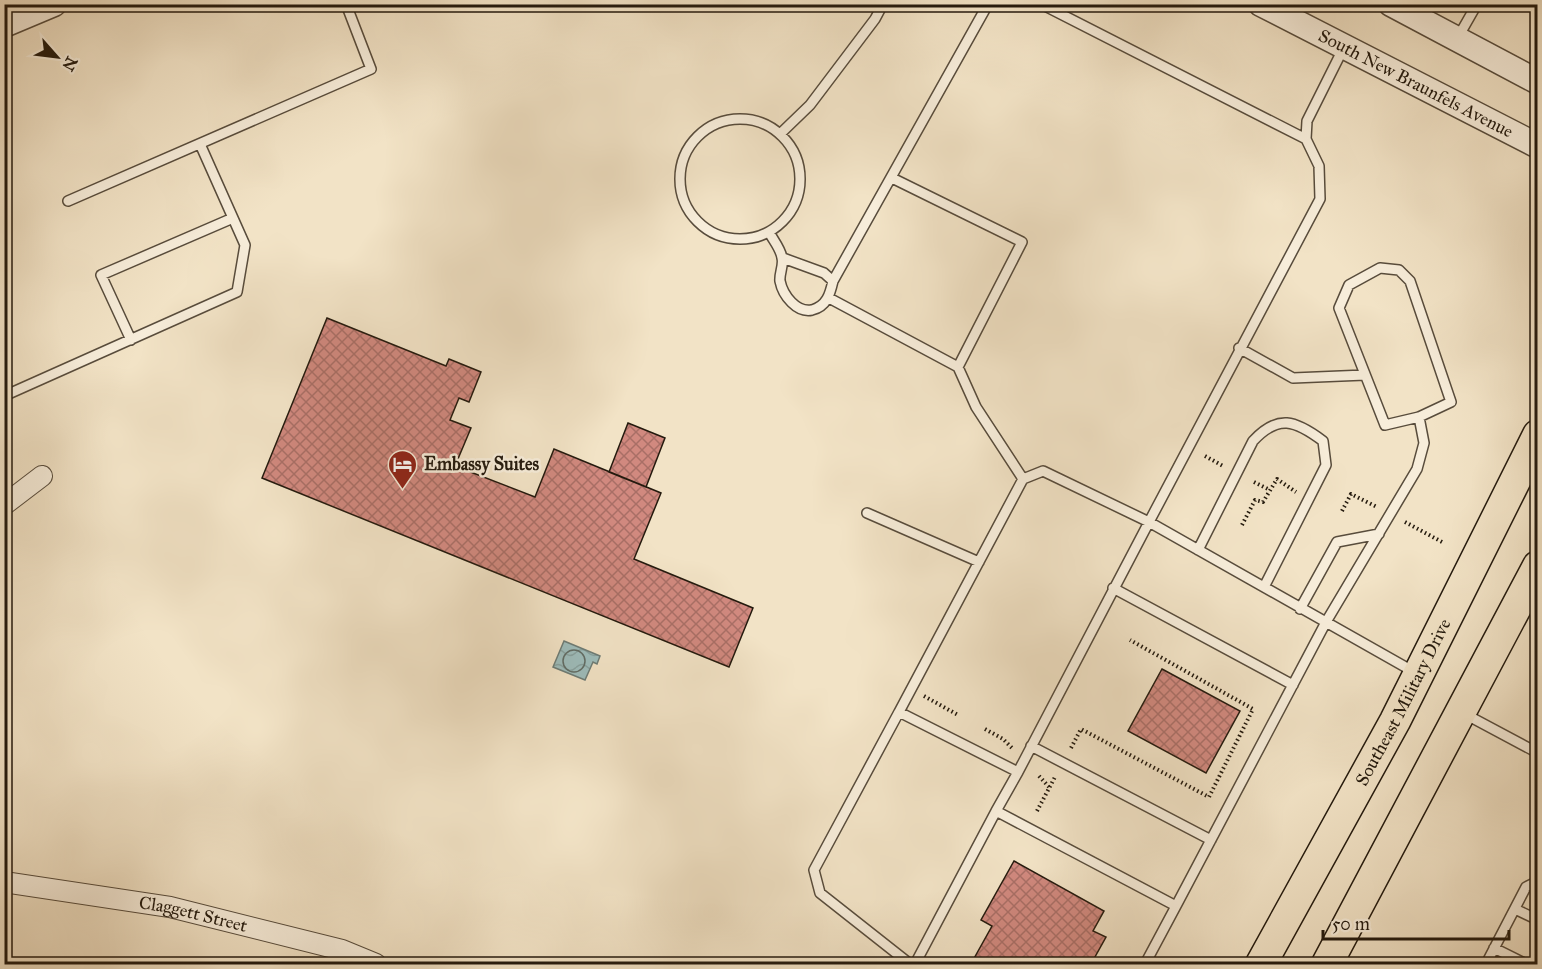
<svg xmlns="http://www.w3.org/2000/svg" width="1542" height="969" font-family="'IM FELL Great Primer',serif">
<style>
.water{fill:url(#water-waves);stroke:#6d7c76;stroke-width:1.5}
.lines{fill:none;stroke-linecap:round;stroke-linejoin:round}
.shore{stroke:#606c65;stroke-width:1.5}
.building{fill:url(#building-cross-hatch);stroke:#241a0e;stroke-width:1.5}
.service-casing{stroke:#584c3c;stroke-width:12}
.minor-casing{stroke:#584c3c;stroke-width:22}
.tertiary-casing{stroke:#584c3c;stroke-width:27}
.primary-casing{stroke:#241a0e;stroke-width:33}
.path{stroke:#241a0e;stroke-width:4;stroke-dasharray:1.5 3;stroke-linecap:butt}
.service{stroke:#f7edda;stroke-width:9}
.minor{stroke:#f7edda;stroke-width:20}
.tertiary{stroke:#f7edda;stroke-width:24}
.primary{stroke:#f2e3c6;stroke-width:30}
.labels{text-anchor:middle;stroke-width:5;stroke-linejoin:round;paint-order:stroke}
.street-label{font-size:18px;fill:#241a0e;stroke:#f7edda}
.poi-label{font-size:18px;font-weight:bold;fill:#241a0e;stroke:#f7edda;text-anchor:start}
</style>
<defs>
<pattern id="water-waves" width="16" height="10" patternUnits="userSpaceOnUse" patternTransform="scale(1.5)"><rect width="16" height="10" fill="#9dbdbc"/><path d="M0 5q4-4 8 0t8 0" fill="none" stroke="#87a2a0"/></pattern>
<pattern id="building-cross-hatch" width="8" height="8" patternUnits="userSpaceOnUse" patternTransform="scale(1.5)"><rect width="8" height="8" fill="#d1897f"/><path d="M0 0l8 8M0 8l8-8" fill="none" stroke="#a96f66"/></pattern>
</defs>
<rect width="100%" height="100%" fill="#f2e3c6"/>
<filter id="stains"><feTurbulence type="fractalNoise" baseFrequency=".00333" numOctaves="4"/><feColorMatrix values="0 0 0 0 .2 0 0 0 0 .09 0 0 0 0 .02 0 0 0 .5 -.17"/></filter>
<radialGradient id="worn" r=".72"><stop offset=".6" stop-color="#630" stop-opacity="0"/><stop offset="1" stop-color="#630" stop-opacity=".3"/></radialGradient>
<!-- water -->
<path class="water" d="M564,641L600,656L597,664L593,662L585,680L553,667Z"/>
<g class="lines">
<!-- shore -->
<path class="shore" d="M563 661a11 11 0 1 1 22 0a11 11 0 1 1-22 0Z"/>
</g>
<!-- building -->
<path class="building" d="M327,318L446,366L449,359L481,372L469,402L459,398L450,420L471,428L455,466L535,497L554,449L661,493L634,559L753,608L729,667L262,478Z
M628,423L665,438L646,487L609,472Z
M1162,669L1240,711L1206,773L1128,731Z
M1014,861L1104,911L1093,931L1106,937L1091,964L972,962L992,926L981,920Z"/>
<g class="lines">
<defs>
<path id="service" d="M1041,4L1306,139
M1457,39L1477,4
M680 179a60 60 0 1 1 120 0a60 60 0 1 1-120 0Z
M780,134L810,105L875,19L883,4
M68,201L371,69L346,4
M769,232C773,240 781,249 782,258C784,265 779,274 780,281C783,296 797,313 812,310C827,306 830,294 833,281L988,4
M783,258L824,273L833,281
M1380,268L1399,270L1410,281L1451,402L1419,417L1385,425L1339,308L1349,285Z
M829,298L958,367L1022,242L892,178
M131,340L101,275L233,218
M1239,348L1293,378L1365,375
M958,367L976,407L1023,479
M4,396L237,292L245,245L200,144
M867,513L979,562
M1198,550L1253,441C1278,414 1295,420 1323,441L1326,465L1264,587
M1113,588L1293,685
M1300,609L1337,542L1379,534
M899,712L1023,479L1043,471L1149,522L1320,199L1319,166L1306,139L1307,121L1344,47
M1463,713L1538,753
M1031,746L1211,840
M1018,772L1149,522L1416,673
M1176,906L1326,622L1417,469L1424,443L1419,417
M1515,909L1538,920
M1494,948L1526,964
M910,964L820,893L814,870L899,712L1018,772L996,811L1176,906L1145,964
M915,964L996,811
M1486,964L1526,887L1538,881"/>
<g id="minor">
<path d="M4,505L42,476"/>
<path id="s1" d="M4,882L170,907L342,950L376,964"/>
</g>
<g id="tertiary">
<path id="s2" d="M1261,4L1538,146"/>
<path d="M1391,4L1538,82"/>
<path d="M4,25L54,4"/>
</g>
<g id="primary">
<path id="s3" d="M1261,964L1395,721L1538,435"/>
<path d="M1327,964L1538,566"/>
</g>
</defs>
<!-- service casing -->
<use href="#service" class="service-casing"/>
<!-- minor casing -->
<use href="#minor" class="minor-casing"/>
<!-- tertiary casing -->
<use href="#tertiary" class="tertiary-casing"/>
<!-- primary casing -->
<use href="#primary" class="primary-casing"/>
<!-- path -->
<path class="path" d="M1205,456L1223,466
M1254,482L1270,490
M1342,511L1351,494L1377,507
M1405,522L1444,543
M1242,525L1255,500L1263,502L1277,479L1296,492
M924,696L958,715
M985,729L1003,739L1013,749
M1071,748L1081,729L1209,797L1253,709L1130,640
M1039,776L1049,787
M1037,811L1055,777"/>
<!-- service -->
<use href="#service" class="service"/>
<!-- minor -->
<use href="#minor" class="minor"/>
<!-- tertiary -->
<use href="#tertiary" class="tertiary"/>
<!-- primary -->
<use href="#primary" class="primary"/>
</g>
<!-- icons -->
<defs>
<symbol id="hotel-pin" viewBox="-11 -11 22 30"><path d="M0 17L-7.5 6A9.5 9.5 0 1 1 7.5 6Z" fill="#8f2418" stroke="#f7edda"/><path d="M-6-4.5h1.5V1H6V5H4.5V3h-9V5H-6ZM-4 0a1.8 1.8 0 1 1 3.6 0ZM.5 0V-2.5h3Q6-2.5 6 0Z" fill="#fff"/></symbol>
</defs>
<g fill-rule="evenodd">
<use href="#hotel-pin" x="386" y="448" width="33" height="45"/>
</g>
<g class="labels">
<!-- street labels -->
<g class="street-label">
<text dy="6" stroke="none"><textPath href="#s2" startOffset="174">South New Braunfels Avenue</textPath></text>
<text dy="6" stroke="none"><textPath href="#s3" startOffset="298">Southeast Military Drive</textPath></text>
<text dy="6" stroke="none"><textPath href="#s1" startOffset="192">Claggett Street</textPath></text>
</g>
<!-- poi labels -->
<g class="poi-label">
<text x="424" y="470">Embassy Suites</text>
</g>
</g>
<!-- margin -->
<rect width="1542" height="969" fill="none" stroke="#f2e3c6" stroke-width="24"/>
<rect x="6" y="6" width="1530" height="957" fill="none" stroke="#241a0e" stroke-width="3"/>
<rect x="12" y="12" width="1518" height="945" fill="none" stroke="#241a0e" stroke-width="1.5"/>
<!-- north arrow -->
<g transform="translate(57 57) rotate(118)" stroke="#f7edda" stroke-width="4.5" paint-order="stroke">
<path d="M0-4.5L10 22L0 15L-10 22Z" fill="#241a0e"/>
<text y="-9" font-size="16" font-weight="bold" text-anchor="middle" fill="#241a0e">N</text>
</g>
<!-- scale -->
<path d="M1323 930v9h186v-9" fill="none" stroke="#241a0e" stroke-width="3"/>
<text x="1332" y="930" font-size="18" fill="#241a0e" stroke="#f7edda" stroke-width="4.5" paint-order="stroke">50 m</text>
<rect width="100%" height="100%" filter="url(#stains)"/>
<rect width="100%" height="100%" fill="url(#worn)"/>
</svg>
